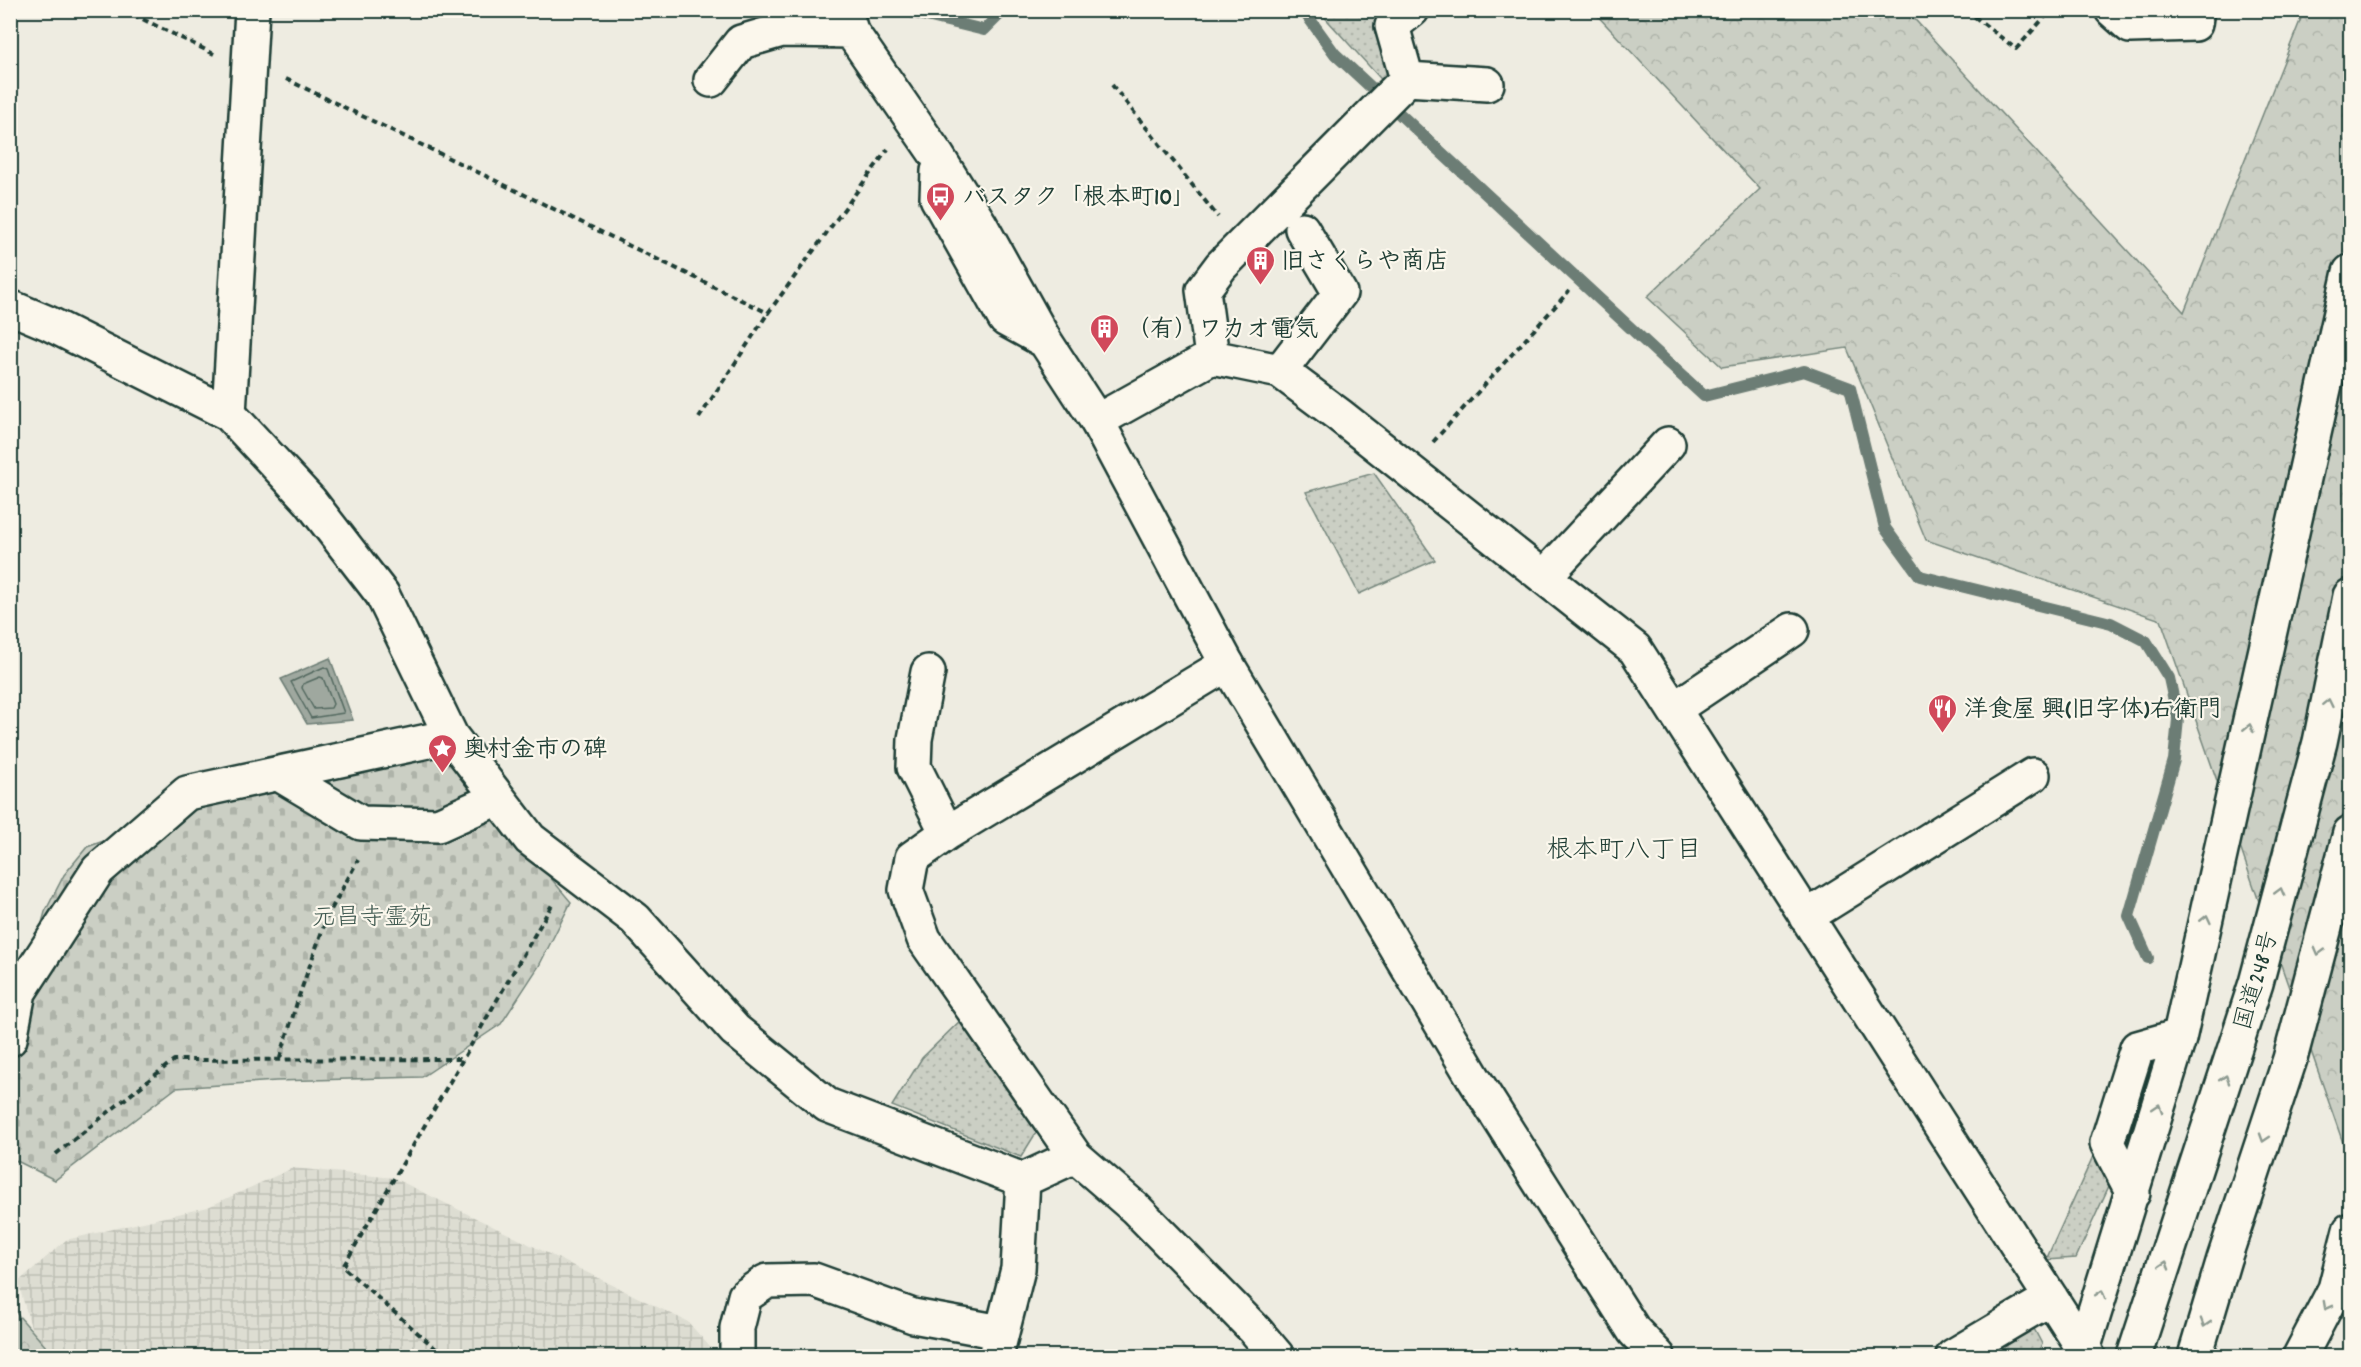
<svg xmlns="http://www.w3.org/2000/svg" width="2361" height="1367" font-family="Dekko,'Klee One',sans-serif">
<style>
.industrial{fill:url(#industrial-grid)}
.green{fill:url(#green-dots);stroke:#75867c;stroke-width:1.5}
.forest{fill:url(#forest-crowns);stroke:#75867c;stroke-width:1.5}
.cemetery{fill:url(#cemetery-stones);stroke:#75867c;stroke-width:1.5}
.water{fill:#9fa89f;stroke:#6c7d74;stroke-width:1.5}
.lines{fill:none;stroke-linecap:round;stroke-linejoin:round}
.shore{stroke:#52685f;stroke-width:1.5}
.stream{stroke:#6c7d74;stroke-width:12}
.minor-casing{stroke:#1f3d34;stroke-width:38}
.tertiary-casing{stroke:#1f3d34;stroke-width:38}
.trunk-casing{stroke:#1f3d34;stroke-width:38}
.path{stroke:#1f3d34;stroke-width:4;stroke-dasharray:6 4.5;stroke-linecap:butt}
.minor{stroke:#fbf7ec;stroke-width:33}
.tertiary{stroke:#fbf7ec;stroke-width:33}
.trunk{stroke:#fbf7ec;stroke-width:33}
.oneway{stroke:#8d9a90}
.labels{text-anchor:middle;stroke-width:4.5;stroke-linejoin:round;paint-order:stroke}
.poi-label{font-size:24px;font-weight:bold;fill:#1f3d34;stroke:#fbf7ec;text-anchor:start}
.park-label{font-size:24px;fill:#415a51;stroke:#fbf7ec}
.street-label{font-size:24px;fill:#1f3d34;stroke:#fbf7ec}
.neighbourhood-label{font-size:26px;fill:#1f3d34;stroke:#fbf7ec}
</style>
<defs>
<pattern id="industrial-grid" width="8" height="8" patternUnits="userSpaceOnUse" patternTransform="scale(1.5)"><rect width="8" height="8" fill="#ddddd2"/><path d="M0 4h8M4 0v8" fill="none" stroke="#bdbfb5"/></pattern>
<pattern id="green-dots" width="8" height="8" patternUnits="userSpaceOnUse" patternTransform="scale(1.5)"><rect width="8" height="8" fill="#cbcfc4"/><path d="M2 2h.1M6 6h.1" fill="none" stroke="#aeb3a9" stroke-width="1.8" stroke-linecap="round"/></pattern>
<pattern id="forest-crowns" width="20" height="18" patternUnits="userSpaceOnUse" patternTransform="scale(1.5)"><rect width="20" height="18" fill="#cbcfc4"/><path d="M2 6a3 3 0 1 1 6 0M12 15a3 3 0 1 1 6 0" fill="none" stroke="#aeb3a9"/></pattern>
<pattern id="cemetery-stones" width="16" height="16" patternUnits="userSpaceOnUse" patternTransform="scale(1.5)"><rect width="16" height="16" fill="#cbcfc4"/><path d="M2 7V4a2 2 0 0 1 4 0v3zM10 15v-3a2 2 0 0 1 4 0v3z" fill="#aeb3a9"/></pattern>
</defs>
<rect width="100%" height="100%" fill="#eeece1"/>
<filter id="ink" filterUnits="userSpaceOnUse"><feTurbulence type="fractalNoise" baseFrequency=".0167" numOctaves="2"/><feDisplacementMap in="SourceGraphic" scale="12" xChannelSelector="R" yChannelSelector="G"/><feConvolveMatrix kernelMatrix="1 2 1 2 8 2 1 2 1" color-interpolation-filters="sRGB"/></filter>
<g filter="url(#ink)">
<!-- industrial -->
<path class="industrial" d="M293,1168L394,1178L688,1322L718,1356L39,1355L18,1282L66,1240L208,1207Z"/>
<!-- green -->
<path class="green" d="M1319,11H1374L1399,75L1388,87Z
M1374,473L1435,560L1359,594L1306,492Z
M963,1018L1039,1128L1021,1157L892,1106L922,1058Z
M2100,1141L2114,1175L2076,1258L2046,1260Z
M2031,1323L2042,1344L2038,1356H1979Z"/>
<!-- forest -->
<path class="forest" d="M1593,11H1907L2184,312L2304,11H2350V1163L2161,620L1926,540L1847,348L1722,367L1647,297L1760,189Z
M10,1307H11L54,1356H11Z"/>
<!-- cemetery -->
<path class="cemetery" d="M423,727L571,902L539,966L501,1024L422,1077L276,1081L176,1088L55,1180L11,1158L12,1033L45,912L64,875L87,847Z"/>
<!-- water -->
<path class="water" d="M330,658L353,720L307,724L281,679Z"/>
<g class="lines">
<!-- shore -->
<path class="shore" d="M324,667L328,669L344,713L311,718L291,682Z
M320,677L323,678L333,704L331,708L314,709L302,688L303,684Z"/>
<!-- stream -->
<path class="stream" d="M902,10L984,30L1004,10
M1303,10L1335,54L1704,396L1804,371L1850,388L1885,528L1920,576L2111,623L2146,641L2169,678L2178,719L2174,760L2129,916L2148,958"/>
<defs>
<path id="minor" d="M845,10L851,31L938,157L980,224L1045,341L1097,421L1212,357L1280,371L1339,415L1635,649L2088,1356
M2112,10L2130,26L2195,24L2197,10
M1407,79L1487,84
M711,80L741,42L782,30L851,31
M938,171L937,198L1005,319L1045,341
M10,307L48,323L229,414L310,501L382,594L451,736L530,839L635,919L735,1030L827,1105L1023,1180L1075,1156
M1212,357L1203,290L1221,266L1407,79L1392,26L1412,10
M1280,371L1340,293L1302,229
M229,414L252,10
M1544,577L1668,444
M1227,664L947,833L912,858L906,890L924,939L1075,1156L1135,1208L1255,1330L1277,1356
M928,672L915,739L914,767L947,833
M1674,709L1792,630
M279,774L361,823L438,825L498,798
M1806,917L2033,775
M10,1039L19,992L98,870L187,793L451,736
M737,1356V1328L745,1296L767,1281L814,1280L913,1316L1001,1332
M996,1356L1018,1269L1023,1180
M1953,1356L2051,1298"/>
<path id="tertiary" d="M1097,421L1227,664L1473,1077L1634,1331L1658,1356"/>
<path id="trunk" d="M2133,1193L2107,1143L2137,1048L2179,1036
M2081,1356L2179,1039L2350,272
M2134,1356L2256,983L2320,742L2350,596
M2195,1356L2224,1259L2290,1059L2350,833
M2300,1356L2335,1289L2350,1230"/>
</defs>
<!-- minor casing -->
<use href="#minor" class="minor-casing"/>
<!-- tertiary casing -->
<use href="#tertiary" class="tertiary-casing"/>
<!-- trunk casing -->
<use href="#trunk" class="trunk-casing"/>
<!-- path -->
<path class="path" d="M124,10L214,54
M1966,10L2016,49L2051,10
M286,79L768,313L888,149
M1112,85L1218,217
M699,418L768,313
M1433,442L1569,291
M280,1058L299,996L327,917L358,860
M56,1154L174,1060L463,1059
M444,1356L343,1267L553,903"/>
<!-- minor -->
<use href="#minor" class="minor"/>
<!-- tertiary -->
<use href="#tertiary" class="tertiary"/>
<!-- trunk -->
<use href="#trunk" class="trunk"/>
</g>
<!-- one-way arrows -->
<defs><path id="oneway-chevron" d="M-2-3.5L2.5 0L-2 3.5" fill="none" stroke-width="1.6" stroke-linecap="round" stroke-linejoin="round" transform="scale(1.5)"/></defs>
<g class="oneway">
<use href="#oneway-chevron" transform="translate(2328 703) rotate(-78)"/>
<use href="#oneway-chevron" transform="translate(2249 728) rotate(-77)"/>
<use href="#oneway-chevron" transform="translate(2280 892) rotate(-75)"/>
<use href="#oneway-chevron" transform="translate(2206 919) rotate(-77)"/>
<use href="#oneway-chevron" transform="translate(2319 951) rotate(105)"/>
<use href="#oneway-chevron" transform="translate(2225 1079) rotate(-72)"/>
<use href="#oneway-chevron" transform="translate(2158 1108) rotate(-73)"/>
<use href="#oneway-chevron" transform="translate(2264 1138) rotate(108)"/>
<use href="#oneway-chevron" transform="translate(2165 1265) rotate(-72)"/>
<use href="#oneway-chevron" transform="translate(2101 1294) rotate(-73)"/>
<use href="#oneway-chevron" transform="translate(2327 1306) rotate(118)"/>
<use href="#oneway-chevron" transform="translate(2205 1323) rotate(107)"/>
</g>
</g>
<!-- icons -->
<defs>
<symbol id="bus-pin" viewBox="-11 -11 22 30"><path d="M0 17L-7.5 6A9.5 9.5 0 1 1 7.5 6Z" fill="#d1495b" stroke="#fbf7ec"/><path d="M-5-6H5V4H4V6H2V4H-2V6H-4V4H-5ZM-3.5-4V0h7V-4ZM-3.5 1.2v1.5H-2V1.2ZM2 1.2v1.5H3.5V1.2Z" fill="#fff"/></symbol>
<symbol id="building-pin" viewBox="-11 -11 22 30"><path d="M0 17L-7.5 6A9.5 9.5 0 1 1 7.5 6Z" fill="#d1495b" stroke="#fbf7ec"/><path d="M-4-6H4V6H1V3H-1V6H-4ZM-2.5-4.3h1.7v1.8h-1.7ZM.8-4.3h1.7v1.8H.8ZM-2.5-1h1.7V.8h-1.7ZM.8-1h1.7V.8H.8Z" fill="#fff"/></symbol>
<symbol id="restaurant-pin" viewBox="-11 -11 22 30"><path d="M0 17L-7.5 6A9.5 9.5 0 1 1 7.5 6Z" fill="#d1495b" stroke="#fbf7ec"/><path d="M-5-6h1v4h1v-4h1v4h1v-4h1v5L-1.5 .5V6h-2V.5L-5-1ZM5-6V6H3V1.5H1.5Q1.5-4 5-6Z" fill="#fff"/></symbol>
<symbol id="sight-pin" viewBox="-11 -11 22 30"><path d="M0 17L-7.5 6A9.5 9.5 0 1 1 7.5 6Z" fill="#d1495b" stroke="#fbf7ec"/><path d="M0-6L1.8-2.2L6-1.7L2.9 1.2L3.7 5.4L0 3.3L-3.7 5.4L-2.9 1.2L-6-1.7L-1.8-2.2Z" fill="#fff"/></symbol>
</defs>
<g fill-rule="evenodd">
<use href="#bus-pin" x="924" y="180" width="33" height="45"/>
<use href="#building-pin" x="1244" y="244" width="33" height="45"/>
<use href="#building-pin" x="1088" y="312" width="33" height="45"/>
<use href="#restaurant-pin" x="1926" y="692" width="33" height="45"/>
<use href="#sight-pin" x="426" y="732" width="33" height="45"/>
</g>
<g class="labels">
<!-- poi labels -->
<g class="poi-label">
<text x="962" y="204">バスタク「根本町10」</text>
<text x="1281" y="268">旧さくらや商店</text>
<text x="1126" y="336">（有）ワカオ電気</text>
<text x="1964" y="716">洋食屋 興(旧字体)右衛門</text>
<text x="463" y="756">奥村金市の碑</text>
</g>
<!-- park labels -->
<g class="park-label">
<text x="372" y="924">元昌寺霊苑</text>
</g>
<!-- street labels -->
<g class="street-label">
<text transform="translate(2255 980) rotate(-74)" y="8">国道248号</text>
</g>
<!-- neighbourhood labels -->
<g class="neighbourhood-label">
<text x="1624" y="857">根本町八丁目</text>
</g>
</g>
<!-- margin -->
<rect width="2361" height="1367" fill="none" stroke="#fbf7ec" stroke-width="36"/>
<rect x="18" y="18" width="2325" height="1331" fill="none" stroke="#1f3d34" stroke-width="2" filter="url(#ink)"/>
</svg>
